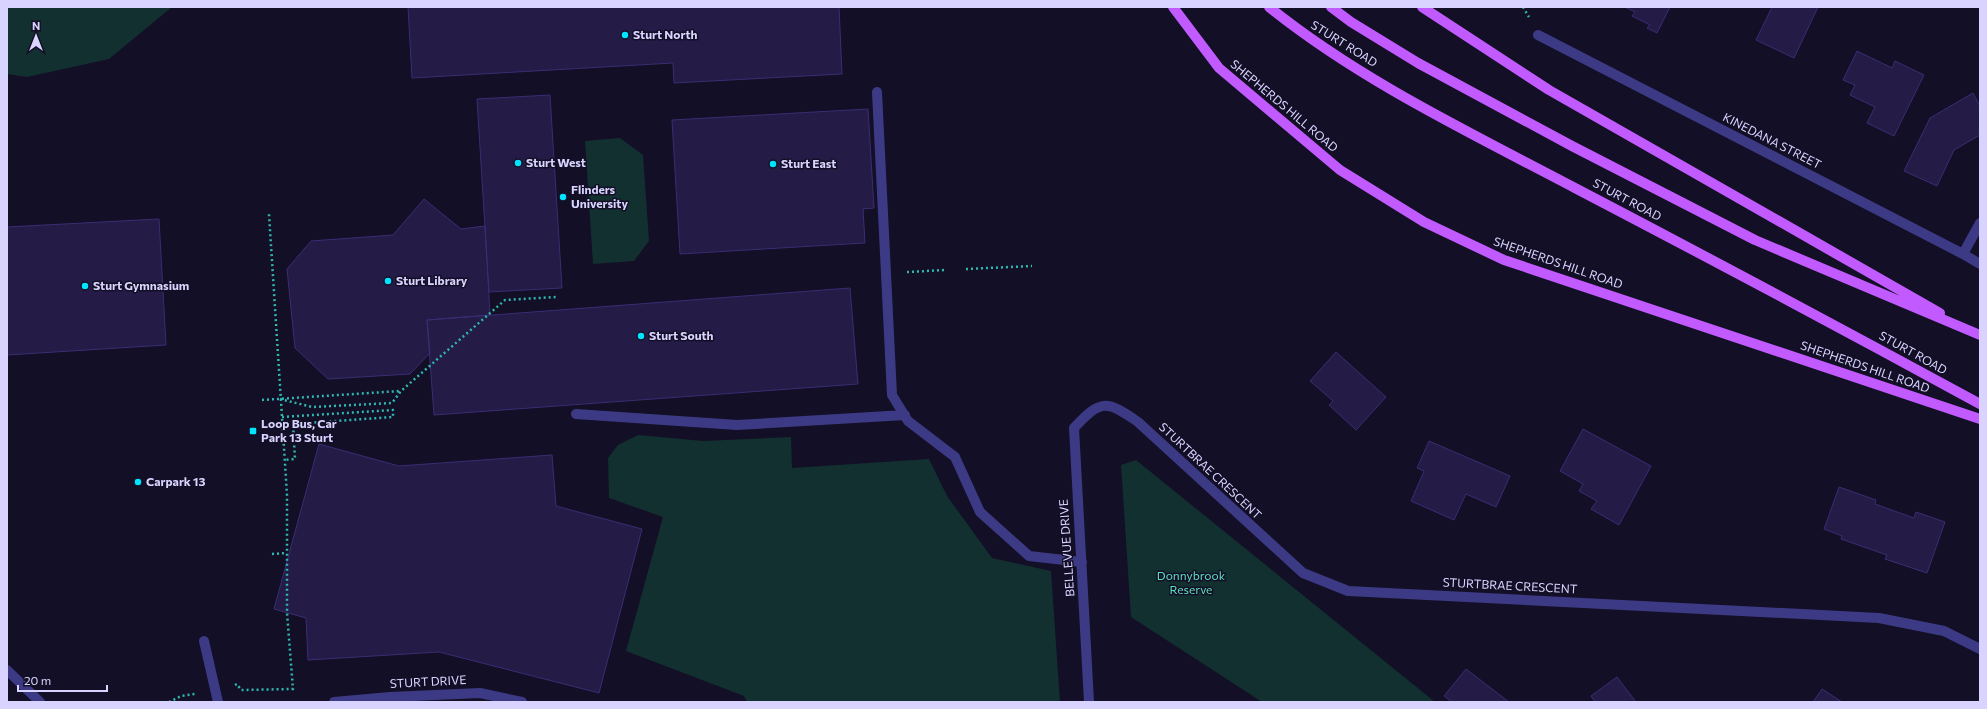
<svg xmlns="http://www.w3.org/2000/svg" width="1987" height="709" font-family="Commissioner,sans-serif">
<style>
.green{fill:#12302f}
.building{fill:#241b47;stroke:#3b2d73}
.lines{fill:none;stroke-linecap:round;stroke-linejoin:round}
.path{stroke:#2fb8b0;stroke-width:2.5;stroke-dasharray:2 3;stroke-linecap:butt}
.minor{stroke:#3d3a85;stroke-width:10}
.major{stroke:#c25bff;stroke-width:10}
.poi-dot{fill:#00e5ff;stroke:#130f26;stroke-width:1.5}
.labels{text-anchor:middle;stroke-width:3;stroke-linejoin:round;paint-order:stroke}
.poi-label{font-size:12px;font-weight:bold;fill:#d9d4ff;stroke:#130f26;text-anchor:start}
.street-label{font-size:12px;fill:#d9d4ff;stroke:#130f26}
.park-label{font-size:12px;fill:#5fe0c0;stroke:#130f26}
</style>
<rect width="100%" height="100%" fill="#130f26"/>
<!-- green -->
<path class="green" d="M7,7H172L109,59L27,77L7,74Z
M620,138L643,155L649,241L634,261L593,264L585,141Z
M638,435L703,441L791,437L792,468L929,459L947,496L992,558L1051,571L1060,702H747L744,696L626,651L663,517L609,498L608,458L618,445Z
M1136,460L1435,702H1262L1131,617L1121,465Z"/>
<!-- building -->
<path class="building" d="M408,7H839L842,74L674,83L673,63L412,78Z
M1625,7H1670L1657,33L1647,28L1650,25L1632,16L1635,12Z
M1772,7H1818L1794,58L1756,40Z
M1857,51L1892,68L1895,61L1924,75L1894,136L1867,123L1875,107L1850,95L1855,85L1843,80Z
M1973,93L1980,106V135L1954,150L1937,186L1904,171L1930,118Z
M550,95L562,288L489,292L477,99Z
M868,109L874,208L863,209L865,243L680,254L672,120Z
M424,199L461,229L485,226L490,315L427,320L430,353L410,374L328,379L295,348L287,269L311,241L393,235Z
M159,219L166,345L7,355V227Z
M850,288L858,384L434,415L427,320Z
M1336,352L1386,397L1356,430L1329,405L1333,401L1310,381Z
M1583,429L1651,466L1619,525L1591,509L1597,501L1579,491L1583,484L1560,471Z
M1429,441L1510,476L1496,507L1466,494L1454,520L1411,501L1424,471L1417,468Z
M319,444L399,466L552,455L556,506L642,529L599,693L439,652L308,660L306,618L274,609Z
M1839,487L1876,500L1875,504L1914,518L1916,512L1945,522L1927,573L1885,559L1887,555L1841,539L1842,536L1824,529Z
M1466,669L1509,702H1452L1444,696Z
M1617,677L1636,702H1595L1591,696Z
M1822,689L1842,702H1813Z"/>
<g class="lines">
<!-- path -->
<path class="path" d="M1523,7L1529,17
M966,269L1032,266
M907,272L946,270
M280,399L312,407L392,403L401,391L505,300L556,297
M262,400L400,391
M282,417L393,410V417L293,424L295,459L284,460
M272,554L287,553
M235,685L237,684L241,690L293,689L287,613V495L269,214
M169,702L181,696L195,694"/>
<!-- minor -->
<path class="minor" d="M1538,35L1963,254L1980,223
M877,92L892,395L908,421L955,457L980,512L1029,556L1082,562
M1963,254L1980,264
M576,414L737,425L905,415
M204,641L218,702
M7,670L40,702
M334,702L390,697L480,693L522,702
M1089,702L1074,428C1101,399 1106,400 1138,422L1303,573L1348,591L1879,618L1944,631L1980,649"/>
<!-- major -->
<path class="major" d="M1173,7L1219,68L1340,170L1424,222L1504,260L1980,419
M1269,7C1361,81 1471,133 1575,188C1711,259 1846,331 1980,404
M1331,7L1351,22L1418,63L1572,146L1755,240L1980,335
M1422,7L1549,90L1940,313"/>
</g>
<!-- markers -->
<g class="poi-dot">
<circle cx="625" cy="35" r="4"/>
<circle cx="518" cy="163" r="4"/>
<circle cx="773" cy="164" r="4"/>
<circle cx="563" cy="197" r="4"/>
<circle cx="388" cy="281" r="4"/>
<circle cx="85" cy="286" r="4"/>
<circle cx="641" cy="336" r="4"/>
<rect x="249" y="427" width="8" height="8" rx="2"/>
<circle cx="138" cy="482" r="4"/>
</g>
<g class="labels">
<!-- poi labels -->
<g class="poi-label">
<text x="633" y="39">Sturt North</text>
<text x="526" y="167">Sturt West</text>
<text x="781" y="168">Sturt East</text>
<text x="571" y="194">Flinders<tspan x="571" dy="14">University</tspan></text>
<text x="396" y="285">Sturt Library</text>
<text x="93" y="290">Sturt Gymnasium</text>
<text x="649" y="340">Sturt South</text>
<text x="261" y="428">Loop Bus, Car<tspan x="261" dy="14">Park 13 Sturt</tspan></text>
<text x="146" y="486">Carpark 13</text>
</g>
<!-- street labels -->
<g class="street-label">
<text transform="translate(1344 44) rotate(32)" y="4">STURT ROAD</text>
<text transform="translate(1284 106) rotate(40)" y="4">SHEPHERDS HILL ROAD</text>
<text transform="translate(1772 141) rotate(27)" y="4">KINEDANA STREET</text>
<text transform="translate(1627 200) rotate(28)" y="4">STURT ROAD</text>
<text transform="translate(1558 263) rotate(19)" y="4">SHEPHERDS HILL ROAD</text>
<text transform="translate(1913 353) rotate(29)" y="4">STURT ROAD</text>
<text transform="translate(1865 367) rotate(19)" y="4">SHEPHERDS HILL ROAD</text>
<text transform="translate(1210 471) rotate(43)" y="4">STURTBRAE CRESCENT</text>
<text transform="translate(1067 548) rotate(-94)" y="4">BELLEVUE DRIVE</text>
<text transform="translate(1510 586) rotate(3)" y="4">STURTBRAE CRESCENT</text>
<text transform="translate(428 682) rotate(-3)" y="4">STURT DRIVE</text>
</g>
<!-- park labels -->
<g class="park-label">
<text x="1191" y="580">Donnybrook<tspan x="1191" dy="14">Reserve</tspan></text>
</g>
</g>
<!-- border -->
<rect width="1987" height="709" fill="none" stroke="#d9d4ff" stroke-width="16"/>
<!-- north arrow -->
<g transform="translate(36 36)" stroke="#130f26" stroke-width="3" paint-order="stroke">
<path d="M0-3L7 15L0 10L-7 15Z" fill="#d9d4ff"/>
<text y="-6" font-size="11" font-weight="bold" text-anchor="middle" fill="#d9d4ff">N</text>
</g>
<!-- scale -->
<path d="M18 685v6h89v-6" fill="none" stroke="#d9d4ff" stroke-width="2"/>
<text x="24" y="685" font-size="12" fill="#d9d4ff" stroke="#130f26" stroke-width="3" paint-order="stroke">20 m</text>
</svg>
